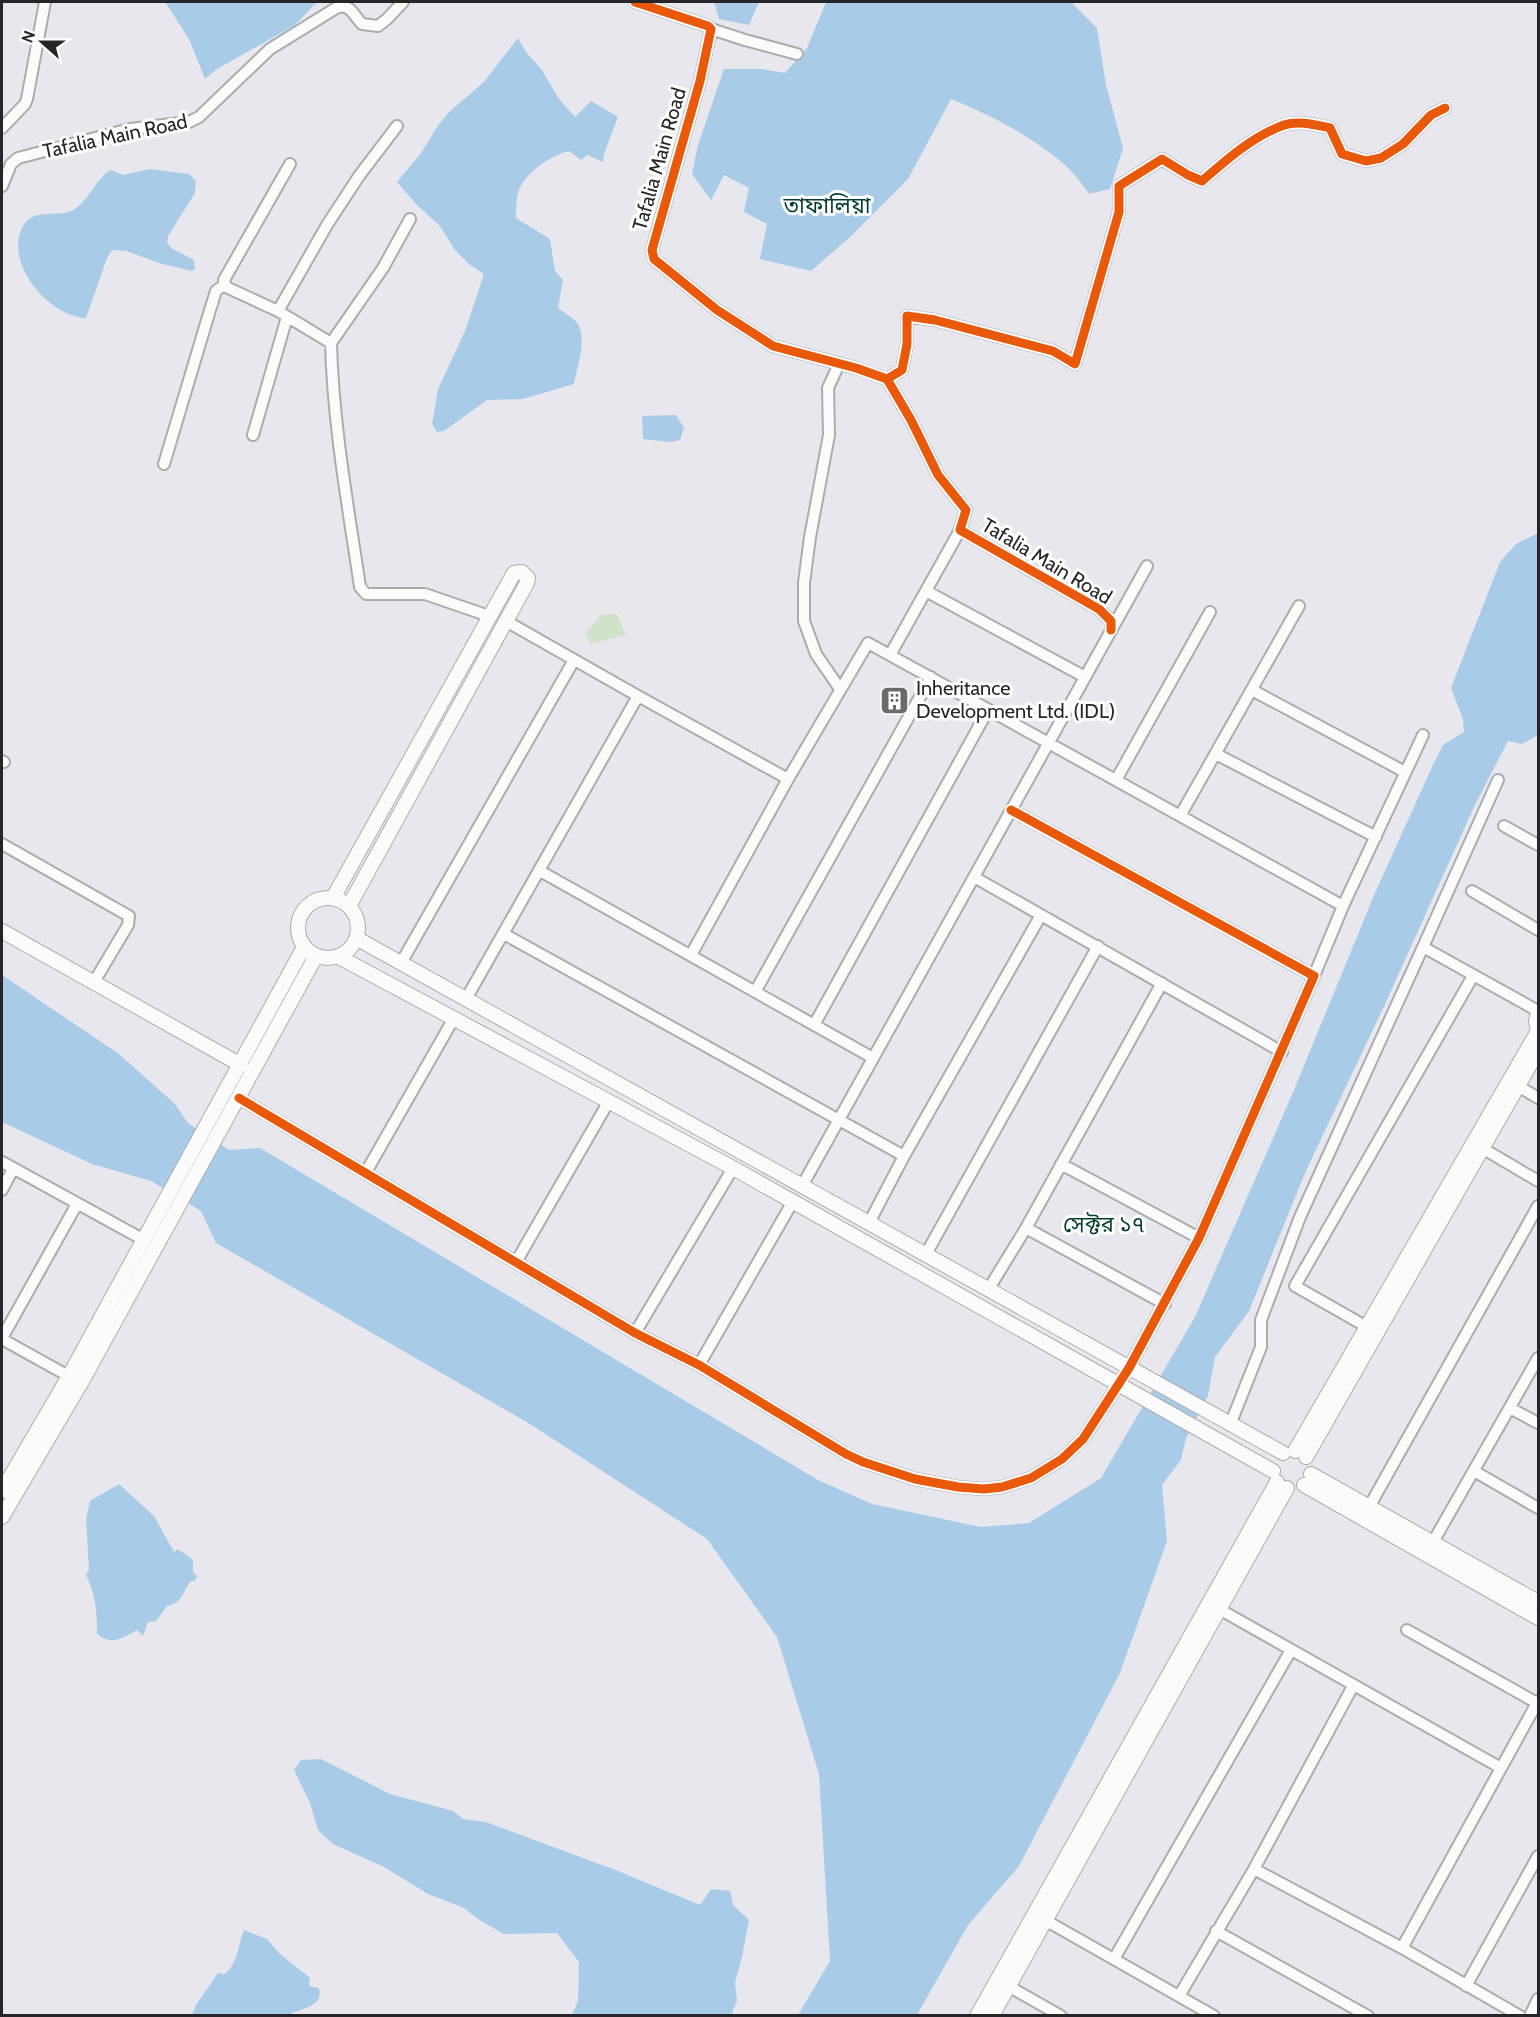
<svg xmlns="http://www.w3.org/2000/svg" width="1540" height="2017" font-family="Cabin,'Noto Sans Bengali',sans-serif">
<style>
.green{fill:#d1e2cb}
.water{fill:#a8cce7}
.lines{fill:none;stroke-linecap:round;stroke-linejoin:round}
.minor-casing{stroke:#acacaf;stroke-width:14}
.tertiary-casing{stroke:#acacaf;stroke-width:16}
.minor{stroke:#fcfbfc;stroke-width:10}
.tertiary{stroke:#fcfbfc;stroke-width:14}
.cycleway-casing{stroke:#fff;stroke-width:13}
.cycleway{stroke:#e8590c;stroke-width:9}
.labels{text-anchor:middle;stroke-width:6;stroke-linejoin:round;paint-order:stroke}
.street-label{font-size:20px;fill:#26262a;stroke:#fff}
.poi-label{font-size:20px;fill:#26262a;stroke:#fff;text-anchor:start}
.quarter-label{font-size:22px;fill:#023c30;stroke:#fff}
</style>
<rect width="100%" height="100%" fill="#e8e7ed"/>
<!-- green -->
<path class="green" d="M602,614H617L626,635L591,644L585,633Z"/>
<!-- water -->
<path class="water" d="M165,2H317L295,25L217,69L205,79L189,39Z
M714,2H713H759L749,25L719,19Z
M826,2H1071L1097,28L1106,85L1123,148L1110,189L1089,194C1082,184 1074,173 1065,165C1031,136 991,115 951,99L908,179L849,238L811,271L760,259L767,224L744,212L749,188L724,175L711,200L692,174L698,145L724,69H762L785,73L807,48Z
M518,38L526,52L542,70L559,99L575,117L591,101L618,117L604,154L603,162L588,155L581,160L569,151C550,156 527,171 519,190C516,198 516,210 516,218L550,239L555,271L563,280L558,308C564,313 572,317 577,323C588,337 577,367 574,384L523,399L487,400L444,431L437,432L432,424L438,389L465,331L484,274L469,264L455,250L440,226L416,204L397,182L421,153L439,124L449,112L484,82Z
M150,169L189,174L196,181L195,193L168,236L167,242L171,248L194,260L195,269L192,271L162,264L126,251L112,250L107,258L86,318C48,317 0,259 25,223C37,208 58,218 73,210C87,203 95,180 110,170L123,175Z
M676,415L684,428L680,440L671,442L643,439L642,416Z
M1538,533V735L1522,744L1508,741L1474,807L1386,1002L1305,1173L1249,1311L1215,1357L1208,1396L1186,1438L1181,1460L1162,1485L1167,1541L1120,1673L1019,1866L968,1925L917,2015H798L830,1961L819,1774L777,1637L707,1539L530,1424L216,1243L201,1211L151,1181L92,1164L2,1122V975L119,1054L175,1104L188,1123L229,1150L260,1148L818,1480L872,1504L981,1527L1029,1523L1101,1478L1195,1317L1294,1090L1375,893L1432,767L1443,745L1464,732L1463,719L1451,688L1500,562L1516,544Z
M119,1484L154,1516L174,1552L178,1549L193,1560V1572L197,1576L195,1581H191C183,1591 182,1604 167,1606L156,1621L148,1622L143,1636L137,1630C122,1638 112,1646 97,1634C97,1613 96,1595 86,1575L89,1570L86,1519L90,1501Z
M321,1759L390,1794L453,1811L463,1819L486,1822L613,1869L700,1905L711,1889L730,1891L733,1905L749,1920L742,1957L735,1983L737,2001L731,2015H572L578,2001L579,1962L557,1933L504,1934L481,1921L464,1908L428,1894L384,1867L333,1844L318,1830L310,1803L294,1770L301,1760Z
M244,1930L267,1939L279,1953L310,1978L309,1986L319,1988C324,2008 300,2008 289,2015H192L196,2005L218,1973L225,1974C238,1963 238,1945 244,1930Z"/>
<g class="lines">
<defs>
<path id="minor" d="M635,2L708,26L711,29L700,81L652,250L654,259L717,310L773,346L856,368L887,379L911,420L938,475L966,510L960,530L1099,609L1111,621V630
M711,29L745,40L797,54
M397,126L359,176L327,225L278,311L331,343C333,424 348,506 360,587L366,594H425L489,616
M2,128L25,104L27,99L45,2
M2,186L11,164L18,158L130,129L189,122L199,117L270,49L336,8C351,3 353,15 362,24L378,26L387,19L403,2
M278,311L226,287L224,280L290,164
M331,343L383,268L410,219
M839,364L828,388L829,435L810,537L804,583V621L816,654L840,689
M887,379L902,370L907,344V316L935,320L1053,351L1075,364L1119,212V186L1162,159L1188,175L1202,181C1226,160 1253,136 1284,125C1298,120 1316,125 1330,128L1342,154L1366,161L1381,158L1403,144L1431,115L1445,108
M253,435L287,317
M164,464L210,310L216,291L224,285
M926,591L1085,677
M506,621L638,696
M890,655L960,530
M1252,690L1405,772
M1216,754L1376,837
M2,761L4,762
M1116,780L1210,612
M1498,780L1423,947L1538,1011
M1180,816L1299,606
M1504,826L1538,845
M2,844L129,916L128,925L94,982
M540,871L873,1058
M974,877L1282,1052
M1472,891L1538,930
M504,934L904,1156
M691,955L788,779L868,643L1343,906
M401,963L574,660
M1314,976L1343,906L1423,735
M755,992L931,677
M466,999L638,696L788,779
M814,1025L988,710
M1518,1086L1538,1098
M239,1098L635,1333L699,1365L846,1454L863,1462L915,1479L958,1487L984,1489L1002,1487L1031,1478L1062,1459L1083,1439L1129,1368L1199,1238L1314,976L1011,810
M1482,1148L1538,1181
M2,1162L144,1240
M1061,1164L1199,1238
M366,1172L454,1018
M802,1186L1147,566
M2,1190L13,1169
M869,1223L904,1156L1041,915
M1026,1228L1165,1304
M926,1254L1098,946
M516,1262L609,1101
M988,1290L1026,1228L1162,983
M1367,1327L1295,1286L1473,976
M635,1333L733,1168
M2,1338L77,1204
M2,1339L81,1383
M699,1365L792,1203
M1510,1408L1538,1423
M1230,1425L1261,1347V1320L1300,1217L1423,947
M1474,1471L1538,1508
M1369,1507L1538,1206
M1433,1542L1538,1358
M1219,1609L1501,1768
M1407,1630L1537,1703
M1254,1869L1402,1948L1520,2016
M1045,1920L1214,2016
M1216,1931L1368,2016
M1402,1948L1538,1701
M1114,1959L1291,1650
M1008,1986L1061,2016
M1466,1986L1538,1856
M1179,1996L1254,1869L1353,1686
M1530,2016L1538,1999"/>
<path id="tertiary" d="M298 928a30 30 0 1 1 60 0a30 30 0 1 1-60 0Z
M333,898L514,573L522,572L528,578L527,583L349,906
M2,931L241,1065
M356,938L1283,1453
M339,957L733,1168L1273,1471
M1538,1013L1536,1021L1538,1030
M1295,1451L1538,1031
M1306,1457L1538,1051
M1311,1474L1538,1602
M1304,1485L1538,1618
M2,1491L69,1376L304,947
M2,1517L81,1383L316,956
M977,2016L1277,1482
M992,2016L1287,1488"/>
</defs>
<!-- minor casing -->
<use href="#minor" class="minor-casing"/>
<!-- tertiary casing -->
<use href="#tertiary" class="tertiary-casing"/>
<!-- minor -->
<use href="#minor" class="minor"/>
<!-- tertiary -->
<use href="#tertiary" class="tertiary"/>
<defs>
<path id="cycleway" d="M635,2L708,26L711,29L700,81L652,250L654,259L717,310L773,346L856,368L887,379L911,420L938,475L966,510L960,530L1099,609L1111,621V630
M887,379L902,370L907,344V316L935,320L1053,351L1075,364L1119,212V186L1162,159L1188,175L1202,181C1226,160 1253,136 1284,125C1298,120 1316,125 1330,128L1342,154L1366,161L1381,158L1403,144L1431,115L1445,108
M239,1098L635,1333L699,1365L846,1454L863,1462L915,1479L958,1487L984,1489L1002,1487L1031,1478L1062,1459L1083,1439L1129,1368L1199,1238L1314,976L1011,810"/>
</defs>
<!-- cycleway casing -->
<use href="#cycleway" class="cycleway-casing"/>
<!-- cycleway -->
<use href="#cycleway" class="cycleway"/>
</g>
<!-- icons -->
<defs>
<symbol id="building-square" viewBox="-11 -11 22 22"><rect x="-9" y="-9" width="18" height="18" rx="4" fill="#6a6a6e" stroke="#fff"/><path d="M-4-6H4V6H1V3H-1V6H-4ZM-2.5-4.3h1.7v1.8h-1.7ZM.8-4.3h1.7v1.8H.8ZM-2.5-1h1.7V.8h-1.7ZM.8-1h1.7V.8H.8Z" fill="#fff"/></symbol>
</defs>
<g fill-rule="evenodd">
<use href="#building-square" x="878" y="684" width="33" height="33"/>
</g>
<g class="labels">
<!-- street labels -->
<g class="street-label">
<text transform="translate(115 136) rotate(-12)" y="7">Tafalia Main Road</text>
<text transform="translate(659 159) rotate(-74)" y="7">Tafalia Main Road</text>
<text transform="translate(1047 561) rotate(31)" y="7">Tafalia Main Road</text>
</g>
<!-- poi labels -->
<g class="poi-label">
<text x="916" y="695">Inheritance<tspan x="916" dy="23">Development Ltd. (IDL)</tspan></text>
</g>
<!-- quarter labels -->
<g class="quarter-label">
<text x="827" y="213">তাফালিয়া</text>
<text x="1104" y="1232">সেক্টর ১৭</text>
</g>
</g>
<!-- border -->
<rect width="1540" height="2017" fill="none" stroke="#26262a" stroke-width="6"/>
<!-- north arrow -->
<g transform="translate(42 42) rotate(291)" stroke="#ffffff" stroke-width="4.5" paint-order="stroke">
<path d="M0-4.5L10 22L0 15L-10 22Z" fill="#26262a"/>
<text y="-9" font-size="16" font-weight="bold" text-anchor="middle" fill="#26262a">N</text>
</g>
</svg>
